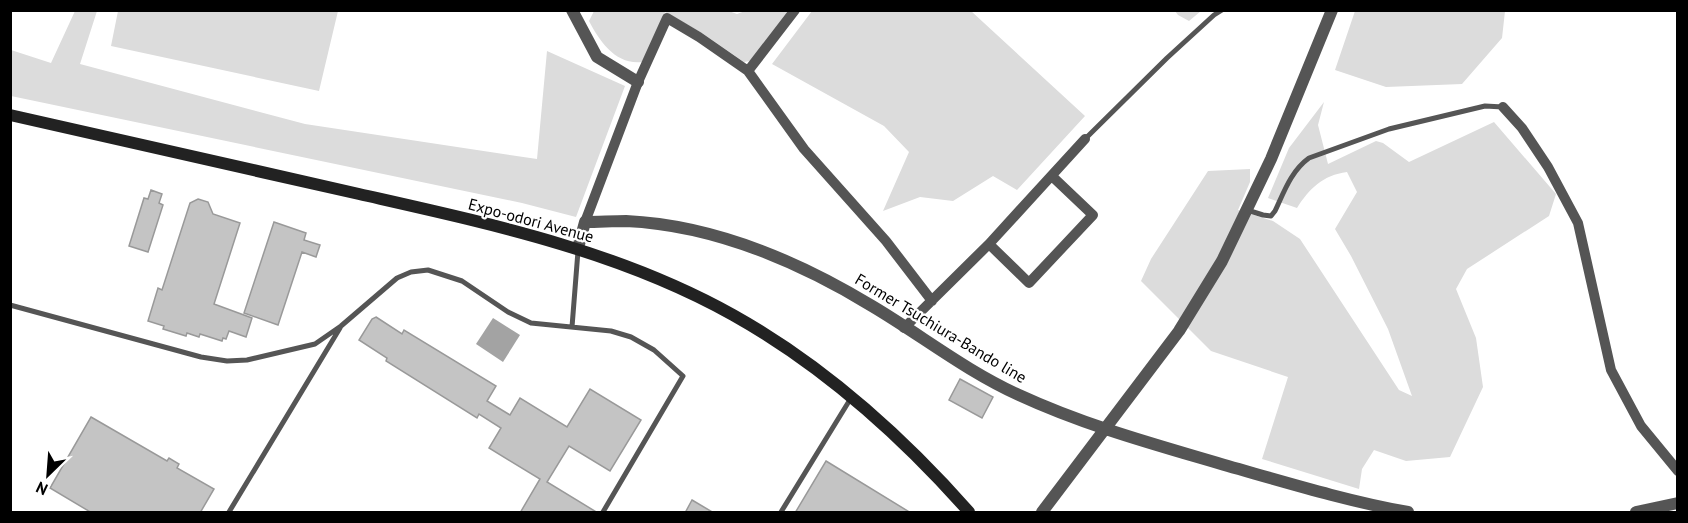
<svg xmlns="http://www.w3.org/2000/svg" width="1688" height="523" font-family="'PT Sans',sans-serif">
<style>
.green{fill:#dcdcdc}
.water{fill:#a3a3a3}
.building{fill:#c4c4c4;stroke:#999;stroke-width:1.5}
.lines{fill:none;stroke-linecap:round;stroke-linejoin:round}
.service{stroke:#555;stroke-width:5}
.minor{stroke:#555;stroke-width:10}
.tertiary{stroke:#555;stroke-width:12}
.secondary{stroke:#222;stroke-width:12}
.labels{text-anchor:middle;stroke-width:4.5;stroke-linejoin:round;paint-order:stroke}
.street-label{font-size:16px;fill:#000;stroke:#fff}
</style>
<rect width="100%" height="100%" fill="#fff"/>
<!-- green -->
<path class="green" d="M726,10L737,14L745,11H790L750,61L744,62L702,33L665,12L653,42L642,62C616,65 600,42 589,21L594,11Z
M75,11H97L80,64L305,124L537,159L547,51L625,86L576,217L522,203L11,96V50L51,63Z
M118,11V10L338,11L319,91L111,46Z
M812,11H971L1085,116L1017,190L993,176L953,201L920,197L883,211L909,152L884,126L772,64Z
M1175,11H1201L1189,21L1178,15Z
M1355,11V10L1505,11L1502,38L1462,84L1386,87L1335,70Z
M1324,102L1318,125L1328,164L1376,141L1383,143L1409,162L1494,122L1556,194L1549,216L1467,269L1456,289L1476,338L1483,387L1450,457L1406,461L1374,450L1362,469L1359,489L1262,459L1288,377L1211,351L1141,281L1151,259L1208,171L1250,169V182L1238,210L1273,221L1300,239L1399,390L1412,396L1388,329L1351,256L1335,229L1357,192L1347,172C1323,175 1309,189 1297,208L1268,198L1289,148Z"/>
<!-- water -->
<path class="water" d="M493,318L520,335L503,362L476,344Z"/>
<!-- building -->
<path class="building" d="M151,190L162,194L159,203L163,205L148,252L129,246L144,198L148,199Z
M198,199L208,202L213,214L240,223L214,304L252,318L246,337L229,331L226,339L223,338L222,341L200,334L199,337L187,333L186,336L163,329L164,326L148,321L158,288L162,290L190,203Z
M274,222L306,233L304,240L320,245L316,257L302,252L278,325L244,313Z
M376,317L402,334L404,330L496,386L487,401L510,415L520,398L567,427L590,389L641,420L610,471L569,446L547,482L598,513H520L540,479L489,448L501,428L479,414L477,418L386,361L387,358L359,340L372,319Z
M960,379L993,397L982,418L949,400Z
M91,417L167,461L169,458L179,464L177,468L214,489L200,513H92L50,488Z
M826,461L911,513H795Z
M692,500L714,513H685Z"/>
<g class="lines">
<!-- service -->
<path class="service" d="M1085,139L1167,58L1214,15L1222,10
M1247,210L1263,215L1271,216L1275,211C1284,192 1291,171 1309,158L1389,129L1485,106L1503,107
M10,305L201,357L227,361L247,360L315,344L341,326L397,278L411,272L428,270L462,281L508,312L531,323L611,331L631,337L654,350L683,376L603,512
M572,327L578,251
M229,512L340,328
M781,512L851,398"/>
<!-- minor -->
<path class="minor" d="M748,71L795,10
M1503,107L1522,128L1548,167L1578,223L1611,370L1641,426L1678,471
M585,222L638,82L667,18L699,37L748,71L804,149L886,241L932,301
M989,244L1029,283L1093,215L1053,177
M904,328L989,244L1085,139"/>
<!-- tertiary -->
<path class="tertiary" d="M572,10L597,57L638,82
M578,248L585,222C599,222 612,221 626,221C713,225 798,261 872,306C921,335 966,371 1019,395C1086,426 1157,445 1228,466C1288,483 1347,501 1408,512
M1042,512L1179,331L1222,261L1271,159L1332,10
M1636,512L1678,503"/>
<!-- secondary -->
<path class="secondary" d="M10,115C127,141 243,168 359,194C487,223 617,250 733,315C824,366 900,434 969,512"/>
</g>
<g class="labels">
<!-- street labels -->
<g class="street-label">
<text transform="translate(531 220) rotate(15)" y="6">Expo-odori Avenue</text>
<text transform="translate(941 328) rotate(31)" y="6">Former Tsuchiura-Bando line</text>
</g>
</g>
<!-- border -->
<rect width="1688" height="523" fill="none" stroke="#000000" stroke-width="24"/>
<!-- north arrow -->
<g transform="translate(48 475) rotate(205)" stroke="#ffffff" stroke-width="4.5" paint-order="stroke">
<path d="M0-4.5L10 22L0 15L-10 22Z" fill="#000000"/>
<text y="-9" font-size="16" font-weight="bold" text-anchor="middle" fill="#000000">N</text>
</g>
</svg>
